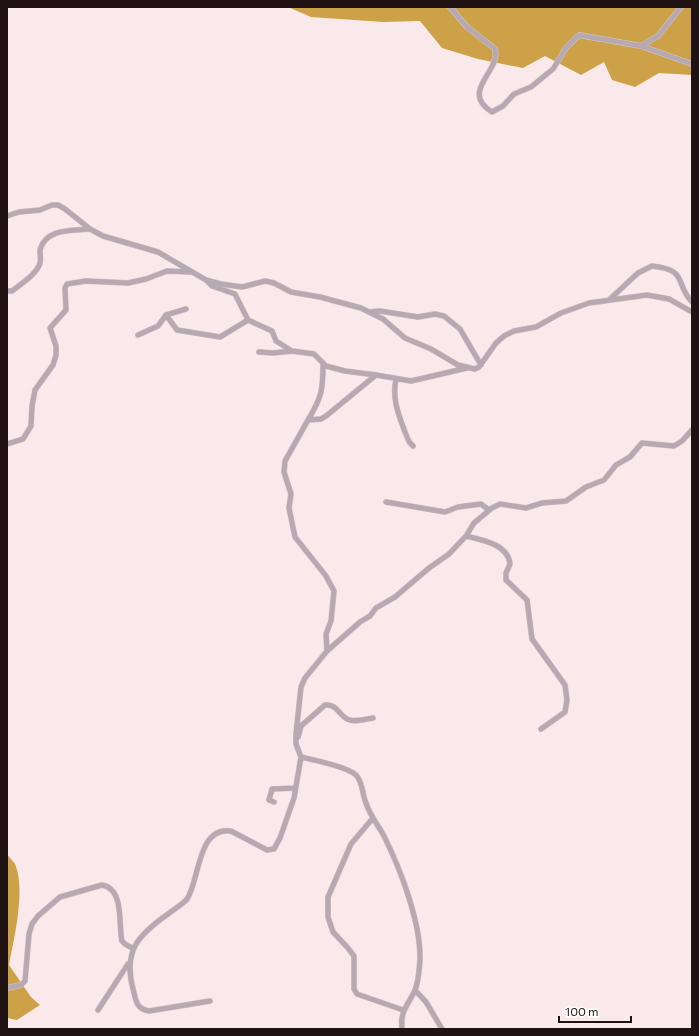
<svg xmlns="http://www.w3.org/2000/svg" width="699" height="1036" font-family="Commissioner,sans-serif">
<style>
.forest{fill:#cda148}
.lines{fill:none;stroke-linecap:round;stroke-linejoin:round}
.minor-casing{stroke:#d7c7c8;stroke-width:6}
.minor{stroke:#b7a9b2;stroke-width:5}
</style>
<rect width="100%" height="100%" fill="#fae9ea"/>
<!-- forest -->
<path class="forest" d="M288,7H692V75L659,73L635,87L612,80L604,62L581,75L545,56L523,68L478,59L442,48L420,21L383,22L311,17Z
M7,854C9,857 13,861 15,864C26,889 14,939 9,965L31,997L40,1005L17,1020L7,1018Z"/>
<g class="lines">
<defs>
<path id="minor" d="M450,7L467,27L495,49C501,72 459,91 492,112L503,106L514,94L531,87L553,69L566,48L579,35L641,46L658,36L681,7
M641,46L692,64
M7,216L19,212L40,210L52,205H58L65,209L90,229L103,236L158,252L206,280L221,284L242,287L265,281L274,283L291,292L320,297L361,308L383,319L405,338L431,349L458,365L475,369L479,367L496,343L504,336L514,331L536,327L561,313L589,303L647,295L669,299L692,312
M207,281L212,286L235,294L248,320L272,331L276,341L292,351
M7,291H12C21,284 37,274 40,263C41,259 40,254 40,250C46,228 71,231 90,229
M610,299L638,273L652,266C689,270 674,283 692,302
M369,312L380,311L418,317L435,314L444,316L460,329L481,365
M166,315L186,309
M138,335L158,326L166,315L177,330L220,337L248,320
M259,352L273,353L292,351L314,354L326,366L345,371L376,375L411,381L467,368
M396,379C392,399 398,413 405,432C408,438 407,441 413,446
M308,420C322,397 323,390 323,363
M7,444L23,439L31,426L32,406L35,390L53,365L56,355V346L50,328L66,310L65,288L67,284L86,281L128,283L146,279L167,271L190,272
M386,502L445,512L458,507L481,504L489,510
M466,536C482,540 508,544 510,564L506,573V580L527,600L532,639L565,685L567,700L565,712L541,729
M327,651L326,634L331,621L334,591L326,576L295,537L289,508L291,494L284,472L285,461L308,420L321,419L326,416L376,375
M298,737L301,726L325,705C337,704 338,714 347,719C354,723 365,719 373,718
M274,802L269,800L272,789L295,788
M373,818L351,844L328,897V917L333,932L348,948L354,956V989L357,994L403,1010
M7,988L21,985L25,981L29,934L32,924L38,916L60,897L102,885C125,889 118,925 122,941L125,944L132,948
M415,990L426,1002L442,1029
M210,1001L149,1011C136,1009 136,1000 133,989C123,951 138,935 168,914C174,909 182,905 187,899C200,880 197,826 231,831L267,850L274,849L280,838L294,798L301,757
M98,1010L128,964
M402,1029C400,1010 408,1006 415,990C419,981 419,970 420,960C421,923 401,871 385,838C379,826 370,816 366,803C362,794 363,782 356,775C346,766 314,760 301,757L296,744V734L301,687L305,678L327,651L360,622L370,616L376,608L395,597L429,568L449,554L466,536L474,523L492,508L500,504L526,508L542,503L566,501L586,487L604,480L616,465L630,457L642,443L674,446L682,441L692,430"/>
</defs>
<!-- minor casing -->
<use href="#minor" class="minor-casing"/>
<!-- minor -->
<use href="#minor" class="minor"/>
</g>
<!-- border -->
<rect width="699" height="1036" fill="none" stroke="#201213" stroke-width="16"/>
<!-- scale -->
<path d="M559 1016v6h72v-6" fill="none" stroke="#201213" stroke-width="2"/>
<text x="565" y="1016" font-size="12" fill="#201213" stroke="#ffffff" stroke-width="3" paint-order="stroke">100 m</text>
</svg>
